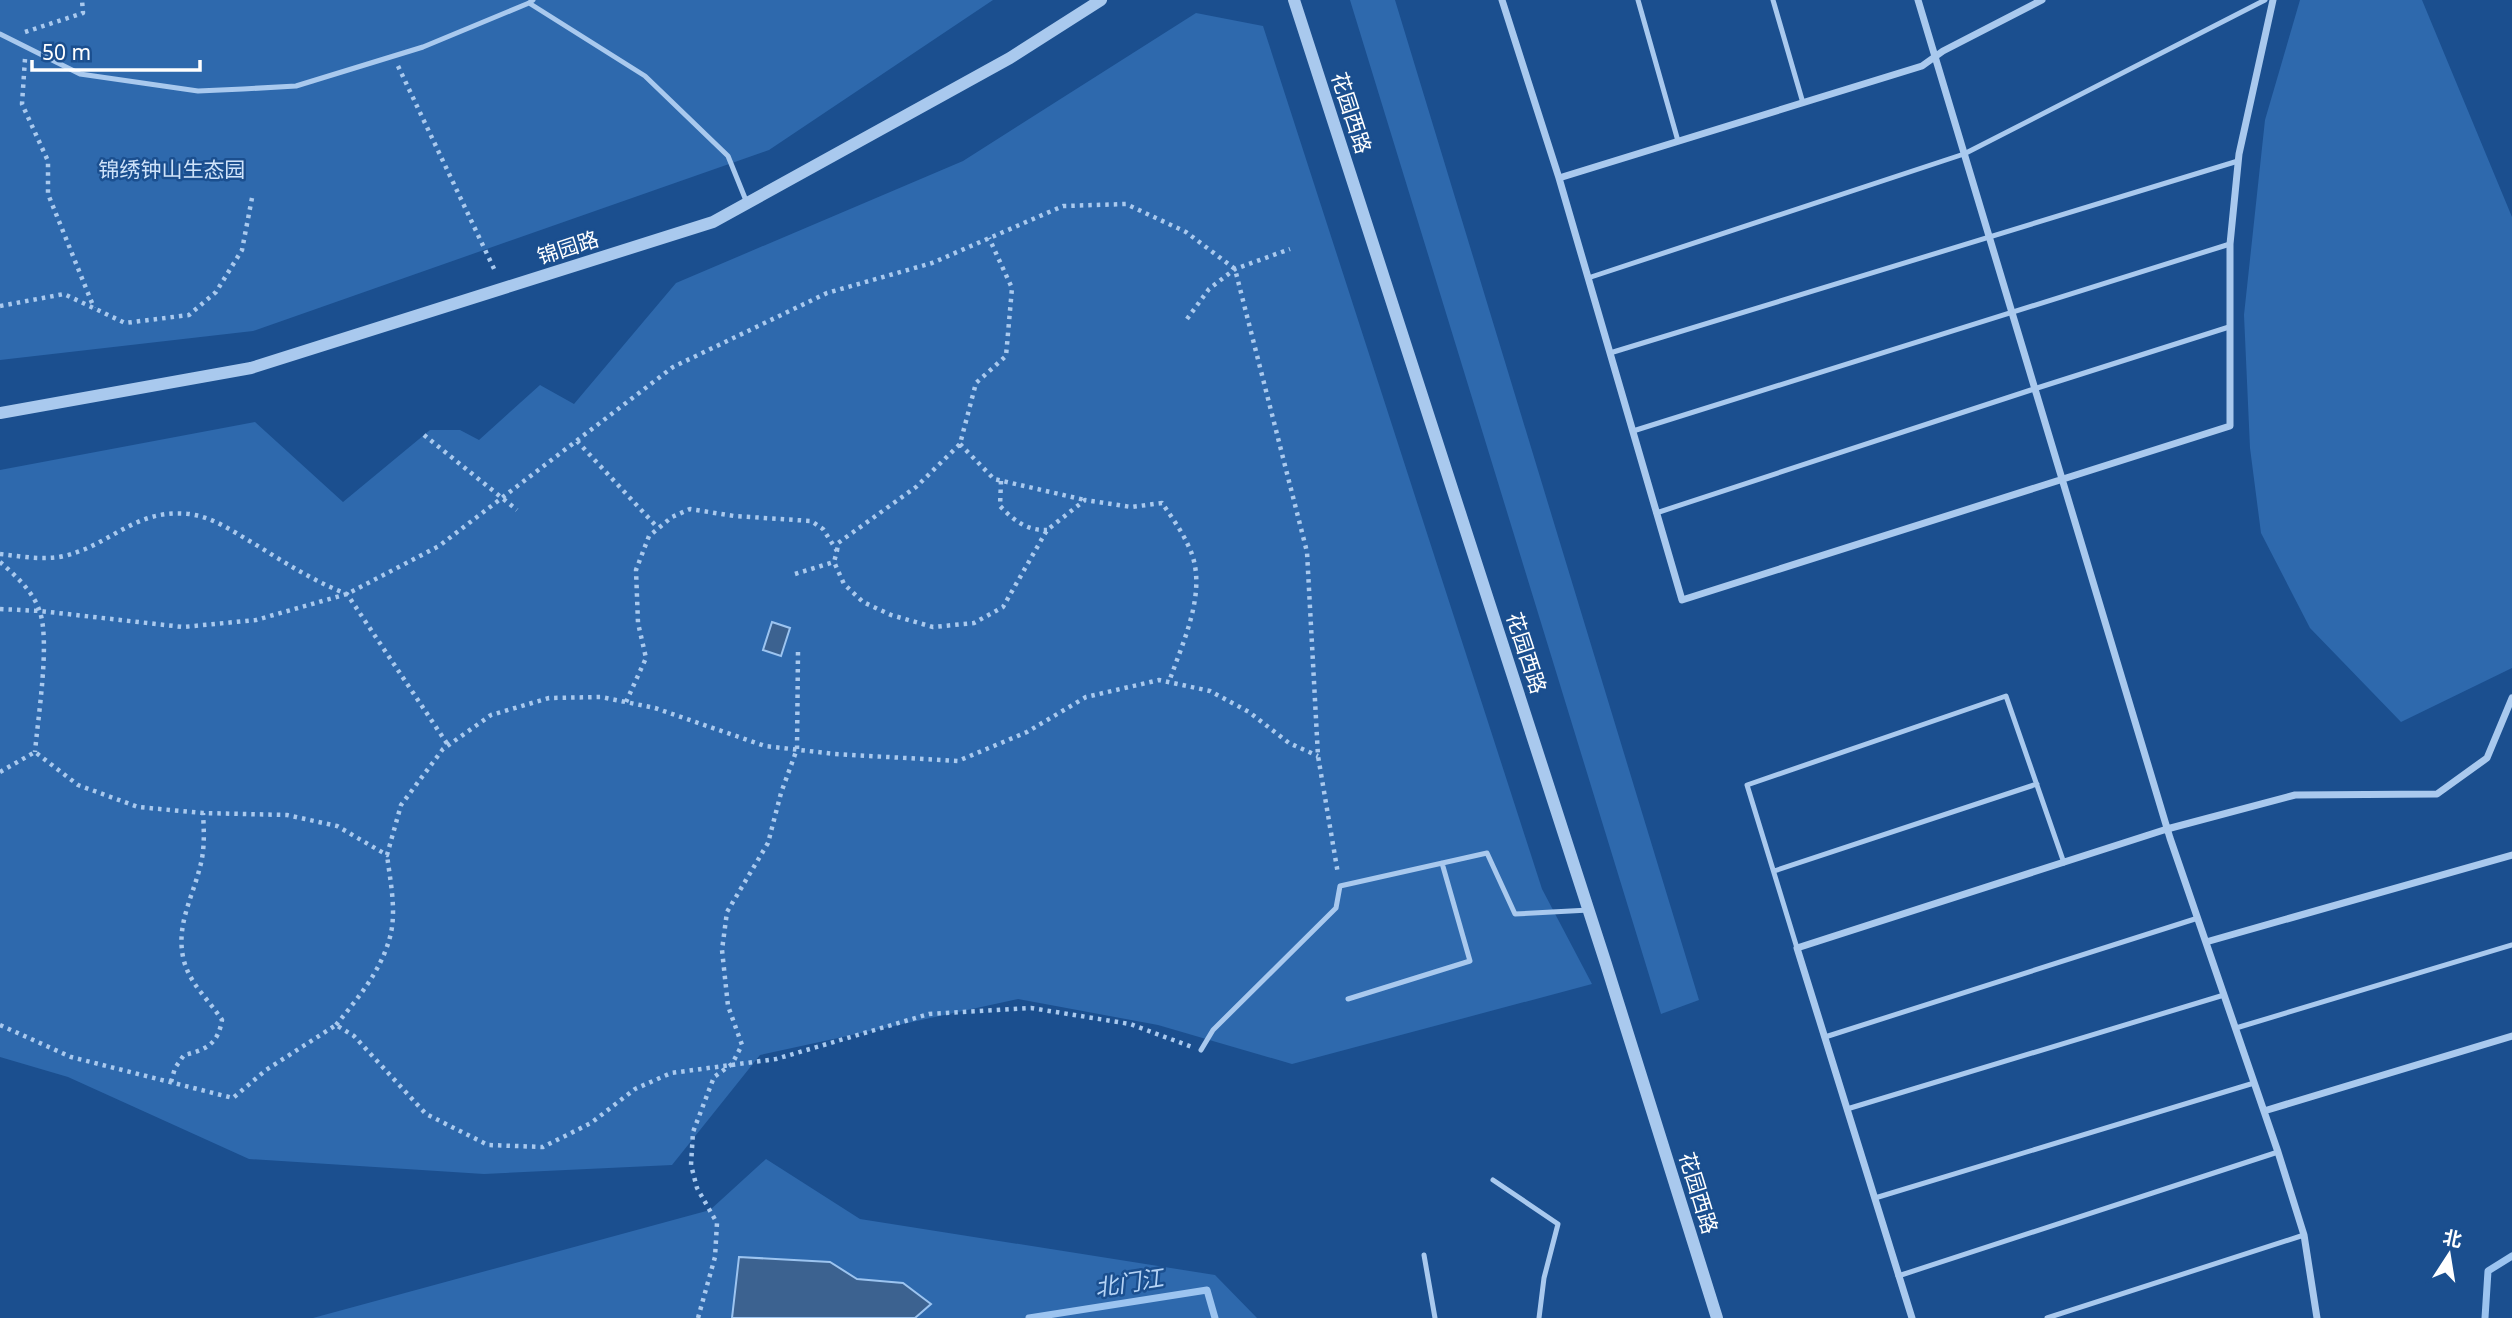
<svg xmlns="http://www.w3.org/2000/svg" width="2512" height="1318" font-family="'Noto Sans','Noto Sans SC',sans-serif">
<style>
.green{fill:#2e69ad}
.water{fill:#3c6290;stroke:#9cc4f0;stroke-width:2}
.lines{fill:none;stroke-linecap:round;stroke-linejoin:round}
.stream{stroke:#9cc4f0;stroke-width:7}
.path{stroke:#a9c9ee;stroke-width:4.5;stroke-dasharray:3.5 5;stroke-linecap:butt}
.service{stroke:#a9c9ee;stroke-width:5}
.minor{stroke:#a9c9ee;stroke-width:7}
.tertiary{stroke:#a9c9ee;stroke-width:12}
.labels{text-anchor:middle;stroke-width:5;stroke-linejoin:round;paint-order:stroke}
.street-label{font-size:21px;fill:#fff;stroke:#1b4f8f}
.park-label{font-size:21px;fill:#cfe3fa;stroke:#1b4f8f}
.water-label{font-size:23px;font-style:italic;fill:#b5d3f5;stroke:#1b4f8f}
</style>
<rect width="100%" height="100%" fill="#1b4f8f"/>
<!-- green -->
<path class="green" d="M0,0H993L769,150L253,331L0,360Z
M1350,0H1395L1699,1000L1661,1014Z
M2300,0H2422L2512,217V668L2401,722L2310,628L2261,533L2250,448L2244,315L2265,120Z
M1196,13L1263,26L1542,889L1592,984L1292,1064L1158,1025L1018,999L760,1055L672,1165L484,1174L249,1159L68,1077L0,1057V470L255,422L343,502L430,430H460L479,440L540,385L574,404L676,283L963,161Z
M766,1159L860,1219L1215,1275L1257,1318H313L710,1210Z"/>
<!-- water -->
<path class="water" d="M772,622L790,628L781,656L763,650Z
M739,1257L830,1262L857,1279L903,1283L931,1304L915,1318H732Z"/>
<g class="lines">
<!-- stream -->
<path class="stream" d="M1029,1318L1207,1290L1215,1318
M2485,1318L2488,1271L2512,1256"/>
<!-- path -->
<path class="path" d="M25,32L83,13L82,0
M25,59L22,104L48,161V194L94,308
M398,66L496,273
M0,306L64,294L125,323L189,315L216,292L242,250L252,198
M1187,319L1209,289L1235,269L1290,249
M424,435L517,510
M577,441L658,528
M960,444L994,479L1085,500
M1001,481L1000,506C1013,520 1027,531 1047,530
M837,551L838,543L916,487L960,444L976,383L1006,356L1012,288L989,238
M0,554C19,556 39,560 59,557C109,548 133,508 189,514C213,517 232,531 253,543C284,562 313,581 347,594L448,745
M0,562C16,576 33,591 40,612C50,643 38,717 35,752
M795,574L834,562
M0,609L40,611L183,627L256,620L347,594L439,546L673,367L827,293L932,263L1063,206L1126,204L1186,232L1235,269L1307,552L1318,756L1338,874
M626,702L646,658L638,623L636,570L649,536L672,517L690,509L734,516L811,521L823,529L837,551L834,562L844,584L863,602L891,615L933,627L974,623L1003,607L1047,530L1085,500L1131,507L1162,503C1171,516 1181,530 1188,545C1210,588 1183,641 1169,682
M0,772L35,752L78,785L138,807L203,813L287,815L337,826L387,855L401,805L443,749L491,715L549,698L601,697L655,708L765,746L835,754L958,761L1027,732L1086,697L1159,680L1210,691L1249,712L1289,743L1318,756
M0,1025L71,1057L233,1098L266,1070L336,1025L354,1036L426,1114L488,1145L543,1147L591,1123L635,1089L671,1073L776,1059L929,1014L1031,1008L1130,1024L1192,1047
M336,1025C358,998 381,971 390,937C397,911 390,880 387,855
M171,1082L175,1068L184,1055C206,1050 218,1044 222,1020C209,1000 190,984 184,961C175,927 192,899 200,867C205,849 204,831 203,813
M698,1318L715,1257L717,1223L697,1188L691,1165L693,1132L714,1077L732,1064L742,1045L728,1006L722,950L727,912L768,843L781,793L797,749L798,651"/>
<!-- service -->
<path class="service" d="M533,0L529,3L645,76L728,156L747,203
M1638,0L1678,141
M1773,0L1803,103
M0,34L80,74L198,91L243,89L296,86L423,47L529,3
M1588,278L1964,154L2265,0
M1610,353L2238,161
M1633,431L2230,244
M1656,513L2034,389L2229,327
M1774,871L2037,784
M1797,948L1747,785L2006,696L2064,863
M1348,999L1470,961L1442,863
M2236,1028L2512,945
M1825,1037L2198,918
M1201,1050L1213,1030L1336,908L1340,886L1487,853L1515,914L1589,910
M1847,1109L2224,995
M1493,1180L1558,1224L1544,1278L1539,1318
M1875,1198L2254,1083
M1424,1255L1435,1318
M1898,1276L2278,1152
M2047,1318L2304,1235"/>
<!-- minor -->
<path class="minor" d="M1502,0L1559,178L1682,600L2230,426V244L2239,154L2273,0
M1918,0L2170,838L2278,1152L2304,1235L2317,1318
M1559,178L1922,66L1943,51L2042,0
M2206,942L2512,855
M2264,1111L2512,1036
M1912,1318L1797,948L2167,829L2295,795L2437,794L2487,758L2512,698"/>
<!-- tertiary -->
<path class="tertiary" d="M1294,0L1606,964L1717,1318
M0,413L251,368L713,222L1010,58L1101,0"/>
</g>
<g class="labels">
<!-- street labels -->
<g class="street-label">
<text transform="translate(1351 113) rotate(72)" y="7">花园西路</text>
<text transform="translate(568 248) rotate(-18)" y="7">锦园路</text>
<text transform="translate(1526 653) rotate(72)" y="7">花园西路</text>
<text transform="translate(1698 1193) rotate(73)" y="7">花园西路</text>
</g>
<!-- park labels -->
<g class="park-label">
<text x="172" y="177">锦绣钟山生态园</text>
</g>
<!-- water labels -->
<g class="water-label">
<text transform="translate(1129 1283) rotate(-9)" y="8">北门江</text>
</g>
</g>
<!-- north arrow -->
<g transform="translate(2449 1255) rotate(12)" stroke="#1b4f8f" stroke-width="5" paint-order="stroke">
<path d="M0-5L12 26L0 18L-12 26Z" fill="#ffffff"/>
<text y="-10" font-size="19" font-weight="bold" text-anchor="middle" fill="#ffffff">北</text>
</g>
<!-- scale -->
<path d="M32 60v10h168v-10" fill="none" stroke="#ffffff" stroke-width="3.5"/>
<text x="42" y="60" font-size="21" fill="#ffffff" stroke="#1b4f8f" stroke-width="5" paint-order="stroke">50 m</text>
</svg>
